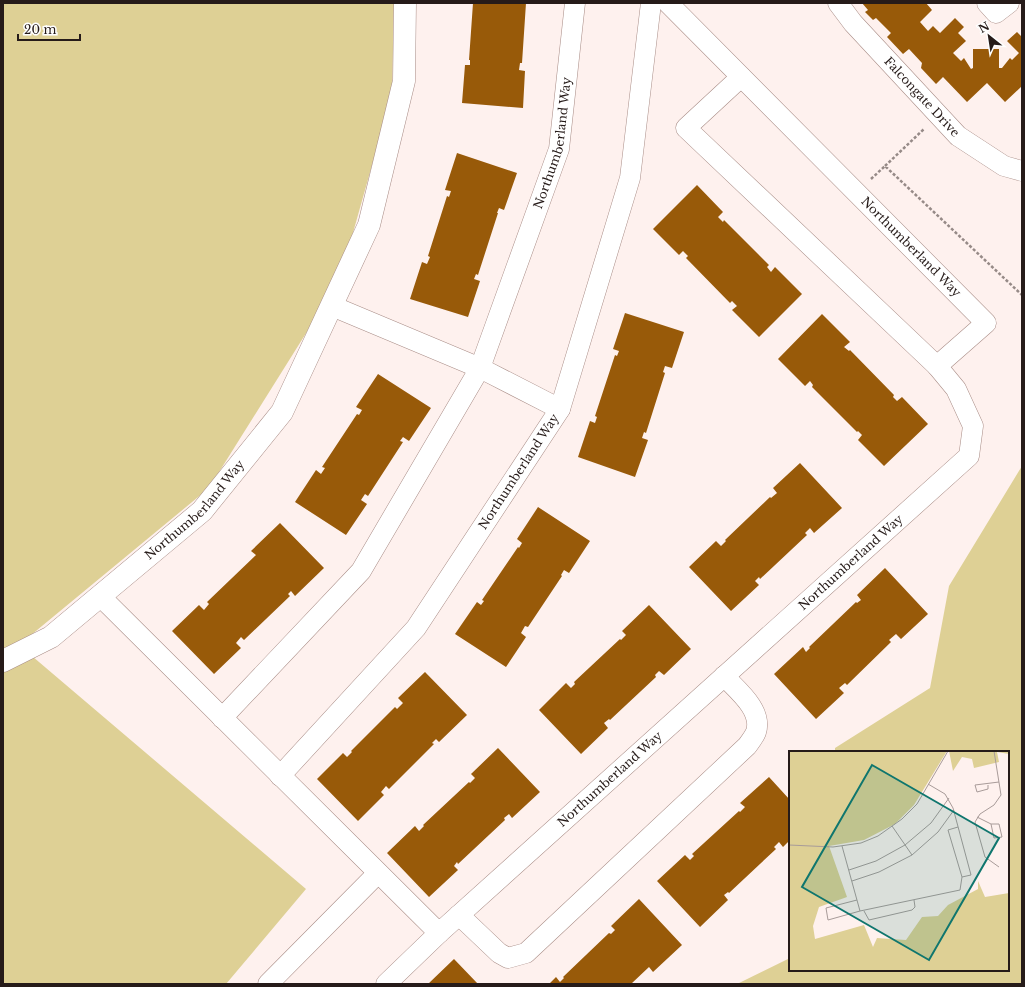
<svg xmlns="http://www.w3.org/2000/svg" width="1025" height="987" font-family="'Libre Baskerville',serif">
<style>
.green{fill:#ded095}
.building{fill:#985a09}
.lines{fill:none;stroke-linecap:round;stroke-linejoin:round}
.minor-casing{stroke:#a98d87;stroke-width:21}
.tertiary-casing{stroke:#a98d87;stroke-width:23}
.path{stroke:#968a87;stroke-width:2.5;stroke-dasharray:3 2;stroke-linecap:butt}
.minor{stroke:#fff;stroke-width:20}
.tertiary{stroke:#fff;stroke-width:22}
.labels{text-anchor:middle;stroke-width:3;stroke-linejoin:round;paint-order:stroke}
.street-label{font-size:12px;fill:#261b19;stroke:#fff}
.inset-road{fill:none;stroke:#a89b99;stroke-width:1}
.view{fill:#0f766e;fill-opacity:0.15;stroke:#0f766e;stroke-width:2}
.inset-edge{fill:none;stroke:#261b19;stroke-width:2}
</style>
<rect width="100%" height="100%" fill="#fef1ee"/>
<!-- green -->
<path class="green" d="M3,3H394L392,94L340,279L209,488L19,645L306,889L226,984H3Z
M1022,466V984H737L790,958V970H1008V752H835V748L930,688L949,586Z"/>
<!-- building -->
<path class="building" d="M473,3H526L522,63H520L519,70L525,71L523,108L462,103L465,65H470V60H469Z
M862,3H926L932,10L920,22L928,31L933,26L940,33L955,18L964,27L958,33L966,41L953,53L961,61L964,58L971,69L973,68V49H999V68H1002L1010,58L1012,60L1019,53L1007,41L1017,32L1022,37V86L1005,102L987,83L967,102L943,77L936,84L921,68L922,63L909,49L903,54L887,37L891,33L876,18L873,20L865,12L868,10Z
M457,153L517,173L504,210L499,208L497,213H498L478,275L476,274L474,279L480,281L468,317L410,299L422,262L427,264L430,257L428,256L447,196L449,197L451,191L445,190Z
M697,185L723,212L718,217L723,222L724,220L769,265L767,267L771,272L775,267L802,294L759,337L732,310L737,306L732,301L730,303L686,258L688,256L683,251L679,255L653,229Z
M625,313L684,332L672,368L665,366L663,372L665,373L646,433L644,432L642,438L648,440L635,477L578,457L590,421L595,423L597,417L595,416L615,355L617,356L619,351L613,349Z
M822,314L850,342L844,347L849,351L850,350L894,395L893,397L897,401L902,397L928,424L884,466L858,440L862,435L858,431L857,432L812,387L813,385L810,381L805,386L778,359Z
M378,374L431,408L409,441L403,437L400,441L403,442L368,496L365,494L361,500L367,504L346,535L295,502L316,470L321,474L325,468L322,467L357,414L359,415L362,410L356,407Z
M800,463L842,508L814,533L810,528L805,533L807,535L760,579L759,577L755,581L759,585L731,611L689,567L716,541L721,546L726,541L725,540L770,497L771,498L777,493L773,488Z
M538,507L590,541L569,573L564,570L561,575L562,576L528,627L525,626L521,633L526,637L506,667L455,634L477,602L481,605L484,601L482,600L518,547L519,548L522,543L517,539Z
M280,523L324,568L295,596L291,591L288,594L290,596L244,640L241,637L236,643L241,648L214,674L172,631L199,605L204,610L209,604L207,602L256,555L251,551Z
M885,568L928,614L901,639L896,634L889,640L891,642L847,685L845,683L839,688L844,693L816,719L774,674L803,647L806,652L810,648L809,647L856,602L857,603L861,600L857,595Z
M649,605L691,649L664,675L659,671L655,675L656,677L610,720L609,719L604,723L608,728L581,754L539,710L566,683L571,688L575,684L574,682L620,639L621,640L626,635L622,631Z
M425,672L467,715L439,742L436,739L432,743L434,744L389,789L386,786L381,792L384,795L358,821L317,779L343,753L347,757L352,752L351,751L395,707L397,709L403,703L398,698Z
M498,748L540,792L512,818L509,814L504,818L505,820L458,864L457,862L454,866L458,870L429,897L387,853L415,826L419,831L424,826L423,825L469,782L470,783L475,778L471,774Z
M769,777L790,800V840L783,847L779,842L774,847L776,849L729,893L728,892L724,895L728,900L700,927L657,881L685,855L690,860L694,856L692,854L739,811L740,812L745,807L740,803Z
M639,899L682,945L653,972L649,967L631,984H549L556,977L560,982L564,978L563,977L609,933L611,934L615,930L611,926Z
M454,959L478,984H428Z"/>
<g class="lines">
<defs>
<g id="minor">
<path id="s1" d="M838,3L853,23L958,136L1004,166L1022,171"/>
<path d="M987,3L996,13L1009,3"/>
<path d="M741,77L686,128L937,366"/>
<path d="M332,306L480,368L560,409"/>
<path id="s2" d="M100,596L439,933L969,456L973,426L956,389L937,366L986,323L668,3"/>
<path id="s3" d="M222,718L361,571L480,368L559,149L575,3"/>
<path id="s4" d="M280,776L416,628L560,409L630,178L651,3"/>
<path d="M459,915L499,953L508,958L526,953L747,746C750,742 754,737 756,732C763,710 737,690 724,676"/>
<path d="M268,984L378,873"/>
<path d="M386,984L439,933"/>
</g>
<g id="tertiary">
<path id="s5" d="M3,661L51,637L202,511L282,412L369,225L404,81L405,3"/>
</g>
</defs>
<!-- minor casing -->
<use href="#minor" class="minor-casing"/>
<!-- tertiary casing -->
<use href="#tertiary" class="tertiary-casing"/>
<!-- path -->
<path class="path" d="M885,166L924,129
M871,179L885,166L1022,295"/>
<!-- minor -->
<use href="#minor" class="minor"/>
<!-- tertiary -->
<use href="#tertiary" class="tertiary"/>
</g>
<g class="labels">
<!-- street labels -->
<g class="street-label">
<text dy="4" stroke="none"><textPath href="#s1" startOffset="126">Falcongate Drive</textPath></text>
<text dy="4" stroke="none"><textPath href="#s3" startOffset="675">Northumberland Way</textPath></text>
<text transform="translate(911 247) rotate(45)" y="4">Northumberland Way</text>
<text dy="4" stroke="none"><textPath href="#s4" startOffset="388">Northumberland Way</textPath></text>
<text dy="4" stroke="none"><textPath href="#s5" startOffset="246">Northumberland Way</textPath></text>
<text dy="4" stroke="none"><textPath href="#s2" startOffset="1032">Northumberland Way</textPath></text>
<text dy="4" stroke="none"><textPath href="#s2" startOffset="708">Northumberland Way</textPath></text>
</g>
</g>
<!-- overview -->
<g transform="translate(789 751)">
<rect width="220" height="220" fill="#fef1ee"/>
<path d="M0,0H158L125,54L106,73L75,89L40,95L58,146L30,156L24,175L26,188L75,174L84,196L88,187L117,189L133,166L149,165L159,154L189,138V130L196,146L220,142V220H0ZM160,0H220V3L208,1L210,11L185,17L183,8L173,6L164,20Z" fill="#ded095"/>
<path class="inset-road" d="M205,0L212,44L205,54L191,63L186,71L196,106L210,116M199,34V38L188,41L186,34L210,31M188,66L202,73H210L213,86L205,87L202,73M103,75L123,104M169,76L159,79L173,126M0,94L44,96L72,92L89,85L113,68L128,53L159,0M53,95L71,160L171,139L173,126L182,124L164,57L156,43L139,33M60,119L87,110L116,94L142,72L160,47M63,130L90,121L123,104L149,81L165,59M68,149L37,157L39,169L71,160M75,160L80,169L123,159L126,156L125,149"/>
<path class="view" d="M83,14L210,87L140,209L13,136Z"/>
<rect width="220" height="220" class="inset-edge"/>
</g>
<!-- border -->
<rect width="1025" height="987" fill="none" stroke="#261b19" stroke-width="8"/>
<!-- north arrow -->
<g transform="translate(989 36) rotate(330)" stroke="#ffffff" stroke-width="3" paint-order="stroke">
<path d="M0-3L7 15L0 10L-7 15Z" fill="#261b19"/>
<text y="-6" font-size="11" font-weight="bold" text-anchor="middle" fill="#261b19">N</text>
</g>
<!-- scale -->
<path d="M18 34v6h62v-6" fill="none" stroke="#261b19" stroke-width="2"/>
<text x="24" y="34" font-size="12" fill="#261b19" stroke="#ffffff" stroke-width="3" paint-order="stroke">20 m</text>
</svg>
